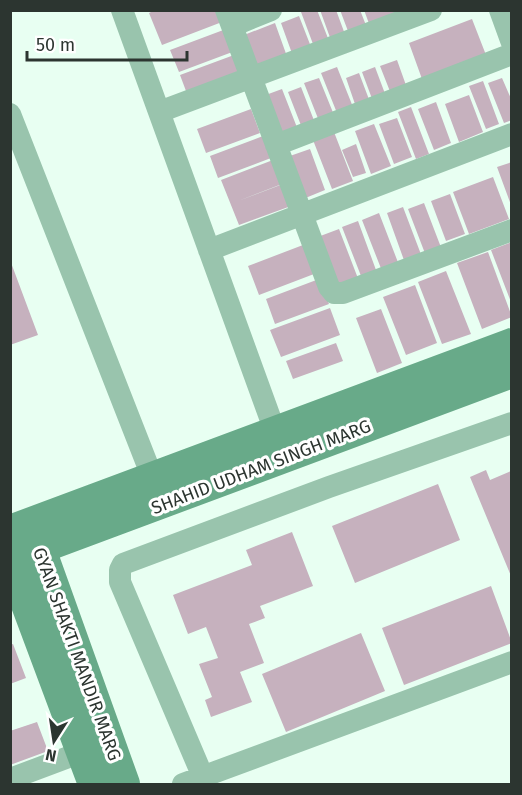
<svg xmlns="http://www.w3.org/2000/svg" width="522" height="795" font-family="'Fira Sans',sans-serif">
<style>
.building{fill:#c6b1be}
.lines{fill:none;stroke-linecap:round;stroke-linejoin:round}
.street{stroke:#99c4ad;stroke-width:22}
.secondary{stroke:#68aa89;stroke-width:32}
.labels{text-anchor:middle;stroke-width:6;stroke-linejoin:round;paint-order:stroke}
.street-label{font-size:18px;fill:#2c3530;stroke:#fff}
</style>
<rect width="100%" height="100%" fill="#e8fff2"/>
<!-- building -->
<path class="building" d="M155,10H217L222,22L162,45L149,13Z
M317,10L331,46L316,52L301,12Z
M320,10H336L346,37L332,43Z
M340,10H360L369,33L351,39Z
M364,10H398L371,29Z
M299,16L313,52L294,59L281,23Z
M472,19L486,55L422,79L409,43Z
M275,23L289,62L259,73L244,35Z
M226,29L235,51L179,72L170,50Z
M234,55L243,78L189,99L180,75Z
M397,60L407,88L391,94L380,66Z
M337,67L353,107L337,113L321,73Z
M375,67L387,99L374,104L362,72Z
M359,73L370,102L356,107L346,78Z
M319,78L334,115L319,121L304,83Z
M502,78L512,101V120L504,123L488,83Z
M483,81L499,124L486,129L469,86Z
M301,87L315,123L302,128L288,92Z
M282,89L298,130L279,138L263,96Z
M469,95L483,132L459,142L445,104Z
M436,102L451,143L434,150L418,109Z
M411,107L429,154L416,159L398,112Z
M251,109L260,133L206,153L197,129Z
M397,118L412,157L394,164L379,124Z
M374,124L391,166L371,174L355,131Z
M334,132L353,181L332,189L313,140Z
M263,136L271,158L218,178L210,156Z
M356,144L366,173L353,177L342,150Z
M310,149L325,190L303,199L287,157Z
M273,160L282,184L238,201L283,184L291,206L239,225L221,180Z
M512,162V205H511L497,167Z
M493,177L509,219L469,234L453,192Z
M450,194L465,234L446,241L431,201Z
M424,203L442,250L426,256L408,209Z
M403,207L422,257L405,263L387,213Z
M379,213L399,265L382,271L362,220Z
M358,221L376,270L361,276L342,227Z
M339,229L359,281L335,291L315,238Z
M512,242V302H511L491,250Z
M303,245L314,274L259,295L248,266Z
M488,252L512,317L482,329L457,263Z
M10,260L38,335L10,345Z
M446,271L471,334L442,344L418,282Z
M319,279L329,304L275,324L266,299Z
M415,285L437,343L406,355L383,297Z
M330,308L340,335L281,357L270,330Z
M381,309L402,363L377,373L356,318Z
M336,343L343,361L293,379L286,361Z
M486,470L490,480L511,471V576L470,477Z
M438,484L460,540L355,583L332,526Z
M292,532L313,586L260,606L265,618L249,624L264,663L240,672L252,702L211,717L205,700L212,697L199,664L218,658L206,627L188,634L173,595L252,565L246,550Z
M491,586L512,643L404,685L382,628Z
M361,633L385,691L286,732L262,674Z
M13,644L26,678L10,684V645Z
M37,722L48,751L10,765V731Z"/>
<g class="lines">
<!-- street -->
<path class="street" d="M122,10L280,445
M226,10L329,287L334,293H343L512,230
M500,10L512,43
M232,26L271,10
M159,112L431,10
M10,114L153,479
M276,145L512,54
M209,250L512,134
M203,777L120,582V570L123,564L329,487L512,423
M10,779L82,752
M183,784L512,662"/>
<!-- secondary -->
<path class="secondary" d="M33,530L124,784
M10,531L512,344
M10,559L512,372
M10,559L94,784"/>
</g>
<g class="labels">
<!-- street labels -->
<g class="street-label">
<text transform="translate(261 467) rotate(-21)" y="6">SHAHID UDHAM SINGH MARG</text>
<text transform="translate(77 654) rotate(70)" y="6">GYAN SHAKTI MANDIR MARG</text>
</g>
</g>
<!-- border -->
<rect width="522" height="795" fill="none" stroke="#2c3530" stroke-width="24"/>
<!-- north arrow -->
<g transform="translate(54 741) rotate(192)" stroke="#ffffff" stroke-width="4.5" paint-order="stroke">
<path d="M0-4.5L10 22L0 15L-10 22Z" fill="#2c3530"/>
<text y="-9" font-size="16" font-weight="bold" text-anchor="middle" fill="#2c3530">N</text>
</g>
<!-- scale -->
<path d="M27 51v9h160v-9" fill="none" stroke="#2c3530" stroke-width="3"/>
<text x="36" y="51" font-size="18" fill="#2c3530" stroke="#ffffff" stroke-width="4.5" paint-order="stroke">50 m</text>
</svg>
